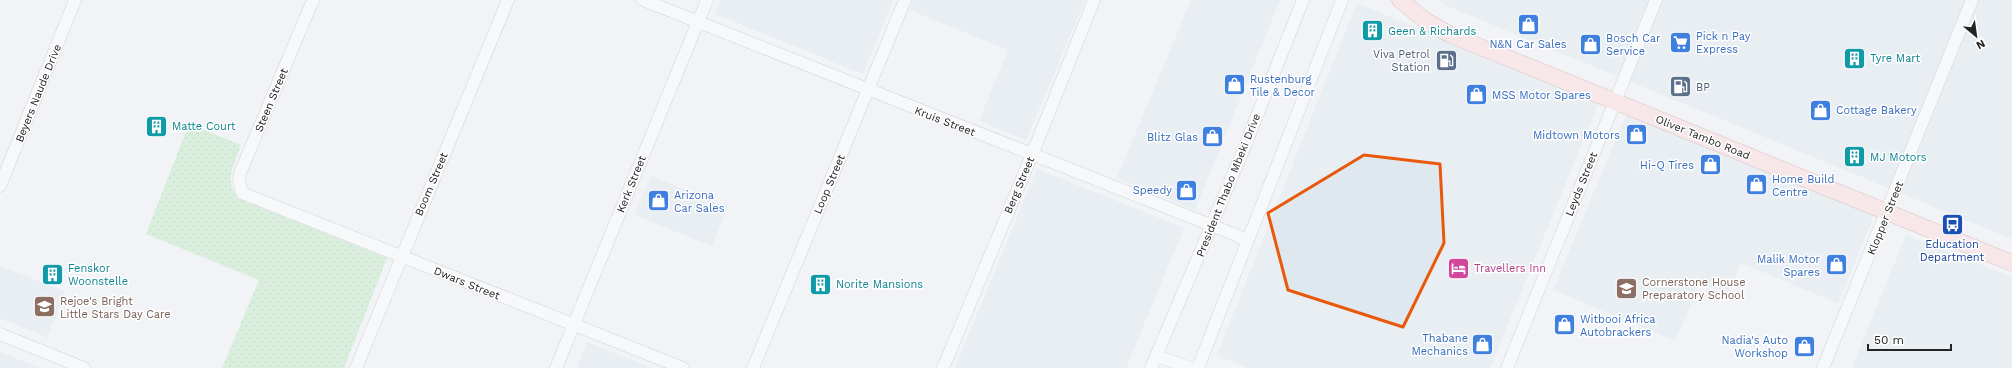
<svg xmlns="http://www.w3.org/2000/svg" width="2012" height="368" font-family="'Work Sans',sans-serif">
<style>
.built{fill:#dfe8ef}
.park{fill:url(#park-dots)}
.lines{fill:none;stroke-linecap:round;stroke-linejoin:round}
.minor-casing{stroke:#abadaf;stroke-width:13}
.major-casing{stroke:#b18987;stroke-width:17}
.minor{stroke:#fff;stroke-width:12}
.major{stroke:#fed9d7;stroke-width:16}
.marked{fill:none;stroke:#e8590c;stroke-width:3;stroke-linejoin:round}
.labels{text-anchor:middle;stroke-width:3;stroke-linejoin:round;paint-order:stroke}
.culture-label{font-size:11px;fill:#0d838f;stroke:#fff;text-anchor:start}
.shop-label{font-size:11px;fill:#366cbe;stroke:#fff;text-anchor:start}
.service-label{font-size:11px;fill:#4e5e75;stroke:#fff;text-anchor:end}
.street-label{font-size:11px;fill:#232424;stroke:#fff}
.transit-label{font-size:11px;fill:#164399;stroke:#fff}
.hotel-label{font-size:11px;fill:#b23c85;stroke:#fff;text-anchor:start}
.education-label{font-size:11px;fill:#785e54;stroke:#fff;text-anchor:start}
</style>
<defs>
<pattern id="park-dots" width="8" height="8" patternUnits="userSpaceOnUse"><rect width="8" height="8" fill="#bfe9c2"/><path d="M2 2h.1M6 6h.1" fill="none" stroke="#a4c8a7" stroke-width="1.8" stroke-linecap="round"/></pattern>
</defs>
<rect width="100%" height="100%" fill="#f1f3f5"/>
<!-- built -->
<path class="built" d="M721,0H893L863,74L715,14Z
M914,0H1085L1026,140L979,121L1008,50L910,10Z
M1191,0H1280L1195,210L1117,178Z
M1440,0H2012V239L1447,6Z
M1357,3L1599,102L1490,368H1248L1217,355Z
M1627,113L1874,215L1838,303L1741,263L1728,294L1700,283L1675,341L1553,290Z
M1037,169L1184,228L1126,368H955Z
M651,176L728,207L712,246L635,215Z
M1906,235L2012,277V368H1852Z
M0,266L66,292L47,337L0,318Z
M587,342L652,368H577Z
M0,352L41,368H0Z"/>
<!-- park -->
<path class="park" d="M189,124L241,145C234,166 224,178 237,198L387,258L344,368H222L259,280L146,234Z"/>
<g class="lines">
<defs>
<path id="minor" d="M313,0L240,173L239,181L242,193L683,368
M643,0L1236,235L1247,241
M0,186L75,0
M0,334L84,368
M1157,356L1190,368
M356,368L508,0
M556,368L707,0
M753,368L905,0
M943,368L1032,155L1094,0
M1151,368L1243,151L1303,0
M1198,368L1342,0
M1507,368L1656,0
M1823,368L1972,0"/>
<path id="major" d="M1400,0L1426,21L1449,34L2012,263"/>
</defs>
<!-- minor casing -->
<use href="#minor" class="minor-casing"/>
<!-- major casing -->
<use href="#major" class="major-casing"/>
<!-- minor -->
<use href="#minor" class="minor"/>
<!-- major -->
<use href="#major" class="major"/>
</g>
<!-- marked area -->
<path d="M0 0H2012V368H0ZM1364,155L1440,164L1444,243L1403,327L1288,290L1268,213Z" fill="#f1f3f5" fill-opacity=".55" fill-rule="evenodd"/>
<path class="marked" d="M1364,155L1440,164L1444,243L1403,327L1288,290L1268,213Z"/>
<!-- icons -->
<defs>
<symbol id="shop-square" viewBox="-11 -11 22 22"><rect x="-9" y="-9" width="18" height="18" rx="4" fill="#3f7fe0" stroke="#fff"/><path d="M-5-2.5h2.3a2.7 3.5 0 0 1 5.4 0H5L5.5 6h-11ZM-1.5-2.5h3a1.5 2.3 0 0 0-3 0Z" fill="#fff"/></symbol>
<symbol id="building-square" viewBox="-11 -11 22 22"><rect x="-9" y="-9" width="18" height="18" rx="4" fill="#0f9aa8" stroke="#fff"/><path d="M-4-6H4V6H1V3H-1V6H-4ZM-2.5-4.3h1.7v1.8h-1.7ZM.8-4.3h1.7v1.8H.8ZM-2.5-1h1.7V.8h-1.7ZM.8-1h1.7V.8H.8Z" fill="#fff"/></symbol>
<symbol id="supermarket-square" viewBox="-11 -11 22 22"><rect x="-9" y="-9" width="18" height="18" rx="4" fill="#3f7fe0" stroke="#fff"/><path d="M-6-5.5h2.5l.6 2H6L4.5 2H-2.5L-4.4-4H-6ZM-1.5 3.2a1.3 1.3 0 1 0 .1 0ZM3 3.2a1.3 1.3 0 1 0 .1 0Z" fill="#fff"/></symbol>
<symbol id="fuel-square" viewBox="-11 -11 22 22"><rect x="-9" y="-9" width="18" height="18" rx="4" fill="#5c6f8a" stroke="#fff"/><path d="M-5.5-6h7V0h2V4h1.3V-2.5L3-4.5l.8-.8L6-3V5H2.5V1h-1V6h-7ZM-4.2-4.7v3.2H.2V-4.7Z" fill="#fff"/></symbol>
<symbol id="bus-square" viewBox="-11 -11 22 22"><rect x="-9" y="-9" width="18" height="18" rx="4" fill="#1a4fb4" stroke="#fff"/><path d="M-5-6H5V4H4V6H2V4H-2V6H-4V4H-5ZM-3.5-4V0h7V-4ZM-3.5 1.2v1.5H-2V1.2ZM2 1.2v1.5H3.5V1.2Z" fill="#fff"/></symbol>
<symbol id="hotel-square" viewBox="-11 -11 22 22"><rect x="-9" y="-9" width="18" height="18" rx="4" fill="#d1479c" stroke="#fff"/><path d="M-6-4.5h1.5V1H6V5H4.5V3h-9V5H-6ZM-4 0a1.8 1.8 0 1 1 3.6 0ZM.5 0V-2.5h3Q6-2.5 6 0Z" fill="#fff"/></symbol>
<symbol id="school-square" viewBox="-11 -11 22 22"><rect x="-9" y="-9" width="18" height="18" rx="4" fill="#8d6e63" stroke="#fff"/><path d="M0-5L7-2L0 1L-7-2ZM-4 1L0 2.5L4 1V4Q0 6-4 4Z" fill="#fff"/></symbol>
</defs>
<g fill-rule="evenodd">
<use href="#shop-square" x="1516" y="12" width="25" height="25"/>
<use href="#building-square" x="1360" y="18" width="25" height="25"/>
<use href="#supermarket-square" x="1668" y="30" width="25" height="25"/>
<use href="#shop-square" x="1578" y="32" width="25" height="25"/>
<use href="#building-square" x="1842" y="46" width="25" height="25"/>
<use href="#fuel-square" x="1434" y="48" width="25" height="25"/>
<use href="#shop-square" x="1222" y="72" width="25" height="25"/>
<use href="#fuel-square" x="1668" y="74" width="25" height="25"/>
<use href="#shop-square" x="1464" y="82" width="25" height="25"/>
<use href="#shop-square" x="1808" y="98" width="25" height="25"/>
<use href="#building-square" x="144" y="114" width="25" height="25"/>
<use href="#shop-square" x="1624" y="122" width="25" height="25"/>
<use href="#shop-square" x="1200" y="124" width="25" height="25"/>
<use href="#building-square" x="1842" y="144" width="25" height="25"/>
<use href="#shop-square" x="1698" y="152" width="25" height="25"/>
<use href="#shop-square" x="1744" y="172" width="25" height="25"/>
<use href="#shop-square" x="1174" y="178" width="25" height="25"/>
<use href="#shop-square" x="646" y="188" width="25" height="25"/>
<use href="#bus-square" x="1940" y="212" width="25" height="25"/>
<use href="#shop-square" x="1824" y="252" width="25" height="25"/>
<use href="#hotel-square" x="1446" y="256" width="25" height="25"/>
<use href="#building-square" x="40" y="262" width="25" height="25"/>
<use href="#building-square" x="808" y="272" width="25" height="25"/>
<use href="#school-square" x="1614" y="276" width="25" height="25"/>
<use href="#school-square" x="32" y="294" width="25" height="25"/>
<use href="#shop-square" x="1552" y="312" width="25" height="25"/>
<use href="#shop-square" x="1470" y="332" width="25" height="25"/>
<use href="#shop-square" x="1792" y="334" width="25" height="25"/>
</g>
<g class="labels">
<!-- culture labels -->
<g class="culture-label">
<text x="1388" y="35">Geen &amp; Richards</text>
<text x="1870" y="62">Tyre Mart</text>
<text x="172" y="130">Matte Court</text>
<text x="1870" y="161">MJ Motors</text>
<text x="68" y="272">Fenskor<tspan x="68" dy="13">Woonstelle</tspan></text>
<text x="836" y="288">Norite Mansions</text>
</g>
<!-- shop labels -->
<g class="shop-label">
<text x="1696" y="40">Pick n Pay<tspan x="1696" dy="13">Express</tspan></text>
<text x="1606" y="42">Bosch Car<tspan x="1606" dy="13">Service</tspan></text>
<text x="1528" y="48" text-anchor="middle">N&amp;N Car Sales</text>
<text x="1250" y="83">Rustenburg<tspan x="1250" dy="13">Tile &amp; Decor</tspan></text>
<text x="1492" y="99">MSS Motor Spares</text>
<text x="1836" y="114">Cottage Bakery</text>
<text x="1620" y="139" text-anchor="end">Midtown Motors</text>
<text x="1198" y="141" text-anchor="end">Blitz Glas</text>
<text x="1694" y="169" text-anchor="end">Hi-Q Tires</text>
<text x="1772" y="183">Home Build<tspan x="1772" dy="13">Centre</tspan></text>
<text x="1172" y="194" text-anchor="end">Speedy</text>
<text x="674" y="199">Arizona<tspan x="674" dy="13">Car Sales</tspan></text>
<text x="1820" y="263" text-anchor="end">Malik Motor<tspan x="1820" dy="13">Spares</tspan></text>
<text x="1580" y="323">Witbooi Africa<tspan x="1580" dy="13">Autobrackers</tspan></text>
<text x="1468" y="342" text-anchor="end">Thabane<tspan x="1468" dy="13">Mechanics</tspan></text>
<text x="1788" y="344" text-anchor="end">Nadia's Auto<tspan x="1788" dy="13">Workshop</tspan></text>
</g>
<!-- service labels -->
<g class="service-label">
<text x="1430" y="58">Viva Petrol<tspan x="1430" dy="13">Station</tspan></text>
<text x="1696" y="91" text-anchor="start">BP</text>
</g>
<!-- street labels -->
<g class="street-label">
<text transform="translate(38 93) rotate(-68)" y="4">Beyers Naude Drive</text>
<text transform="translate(271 100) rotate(-67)" y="4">Steen Street</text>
<text transform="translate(945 121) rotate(21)" y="4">Kruis Street</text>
<text transform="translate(1703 137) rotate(22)" y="4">Oliver Tambo Road</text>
<text transform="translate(431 184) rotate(-67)" y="4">Boom Street</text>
<text transform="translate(631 184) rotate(-68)" y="4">Kerk Street</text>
<text transform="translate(829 184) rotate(-67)" y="4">Loop Street</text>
<text transform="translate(1581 184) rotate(-68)" y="4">Leyds Street</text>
<text transform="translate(1019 185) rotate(-67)" y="4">Berg Street</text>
<text transform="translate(1228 185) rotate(-68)" y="4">President Thabo Mbeki Drive</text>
<text transform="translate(1885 218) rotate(-68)" y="4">Klopper Street</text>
<text transform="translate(467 283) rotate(22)" y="4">Dwars Street</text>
</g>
<!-- transit labels -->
<g class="transit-label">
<text x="1952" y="248">Education<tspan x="1952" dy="13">Department</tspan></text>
</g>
<!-- hotel labels -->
<g class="hotel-label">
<text x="1474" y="272">Travellers Inn</text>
</g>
<!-- education labels -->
<g class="education-label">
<text x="1642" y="286">Cornerstone House<tspan x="1642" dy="13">Preparatory School</tspan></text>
<text x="60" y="305">Rejoe's Bright<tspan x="60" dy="13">Little Stars Day Care</tspan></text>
</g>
</g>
<!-- north arrow -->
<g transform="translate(1976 36) rotate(151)" stroke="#ffffff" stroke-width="3" paint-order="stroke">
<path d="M0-3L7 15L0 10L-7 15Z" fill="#232424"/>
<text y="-6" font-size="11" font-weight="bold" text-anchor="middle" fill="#232424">N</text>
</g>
<!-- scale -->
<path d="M1868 344v6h83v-6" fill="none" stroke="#232424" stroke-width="2"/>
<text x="1874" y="344" font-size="12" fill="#232424" stroke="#ffffff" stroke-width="3" paint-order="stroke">50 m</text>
</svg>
